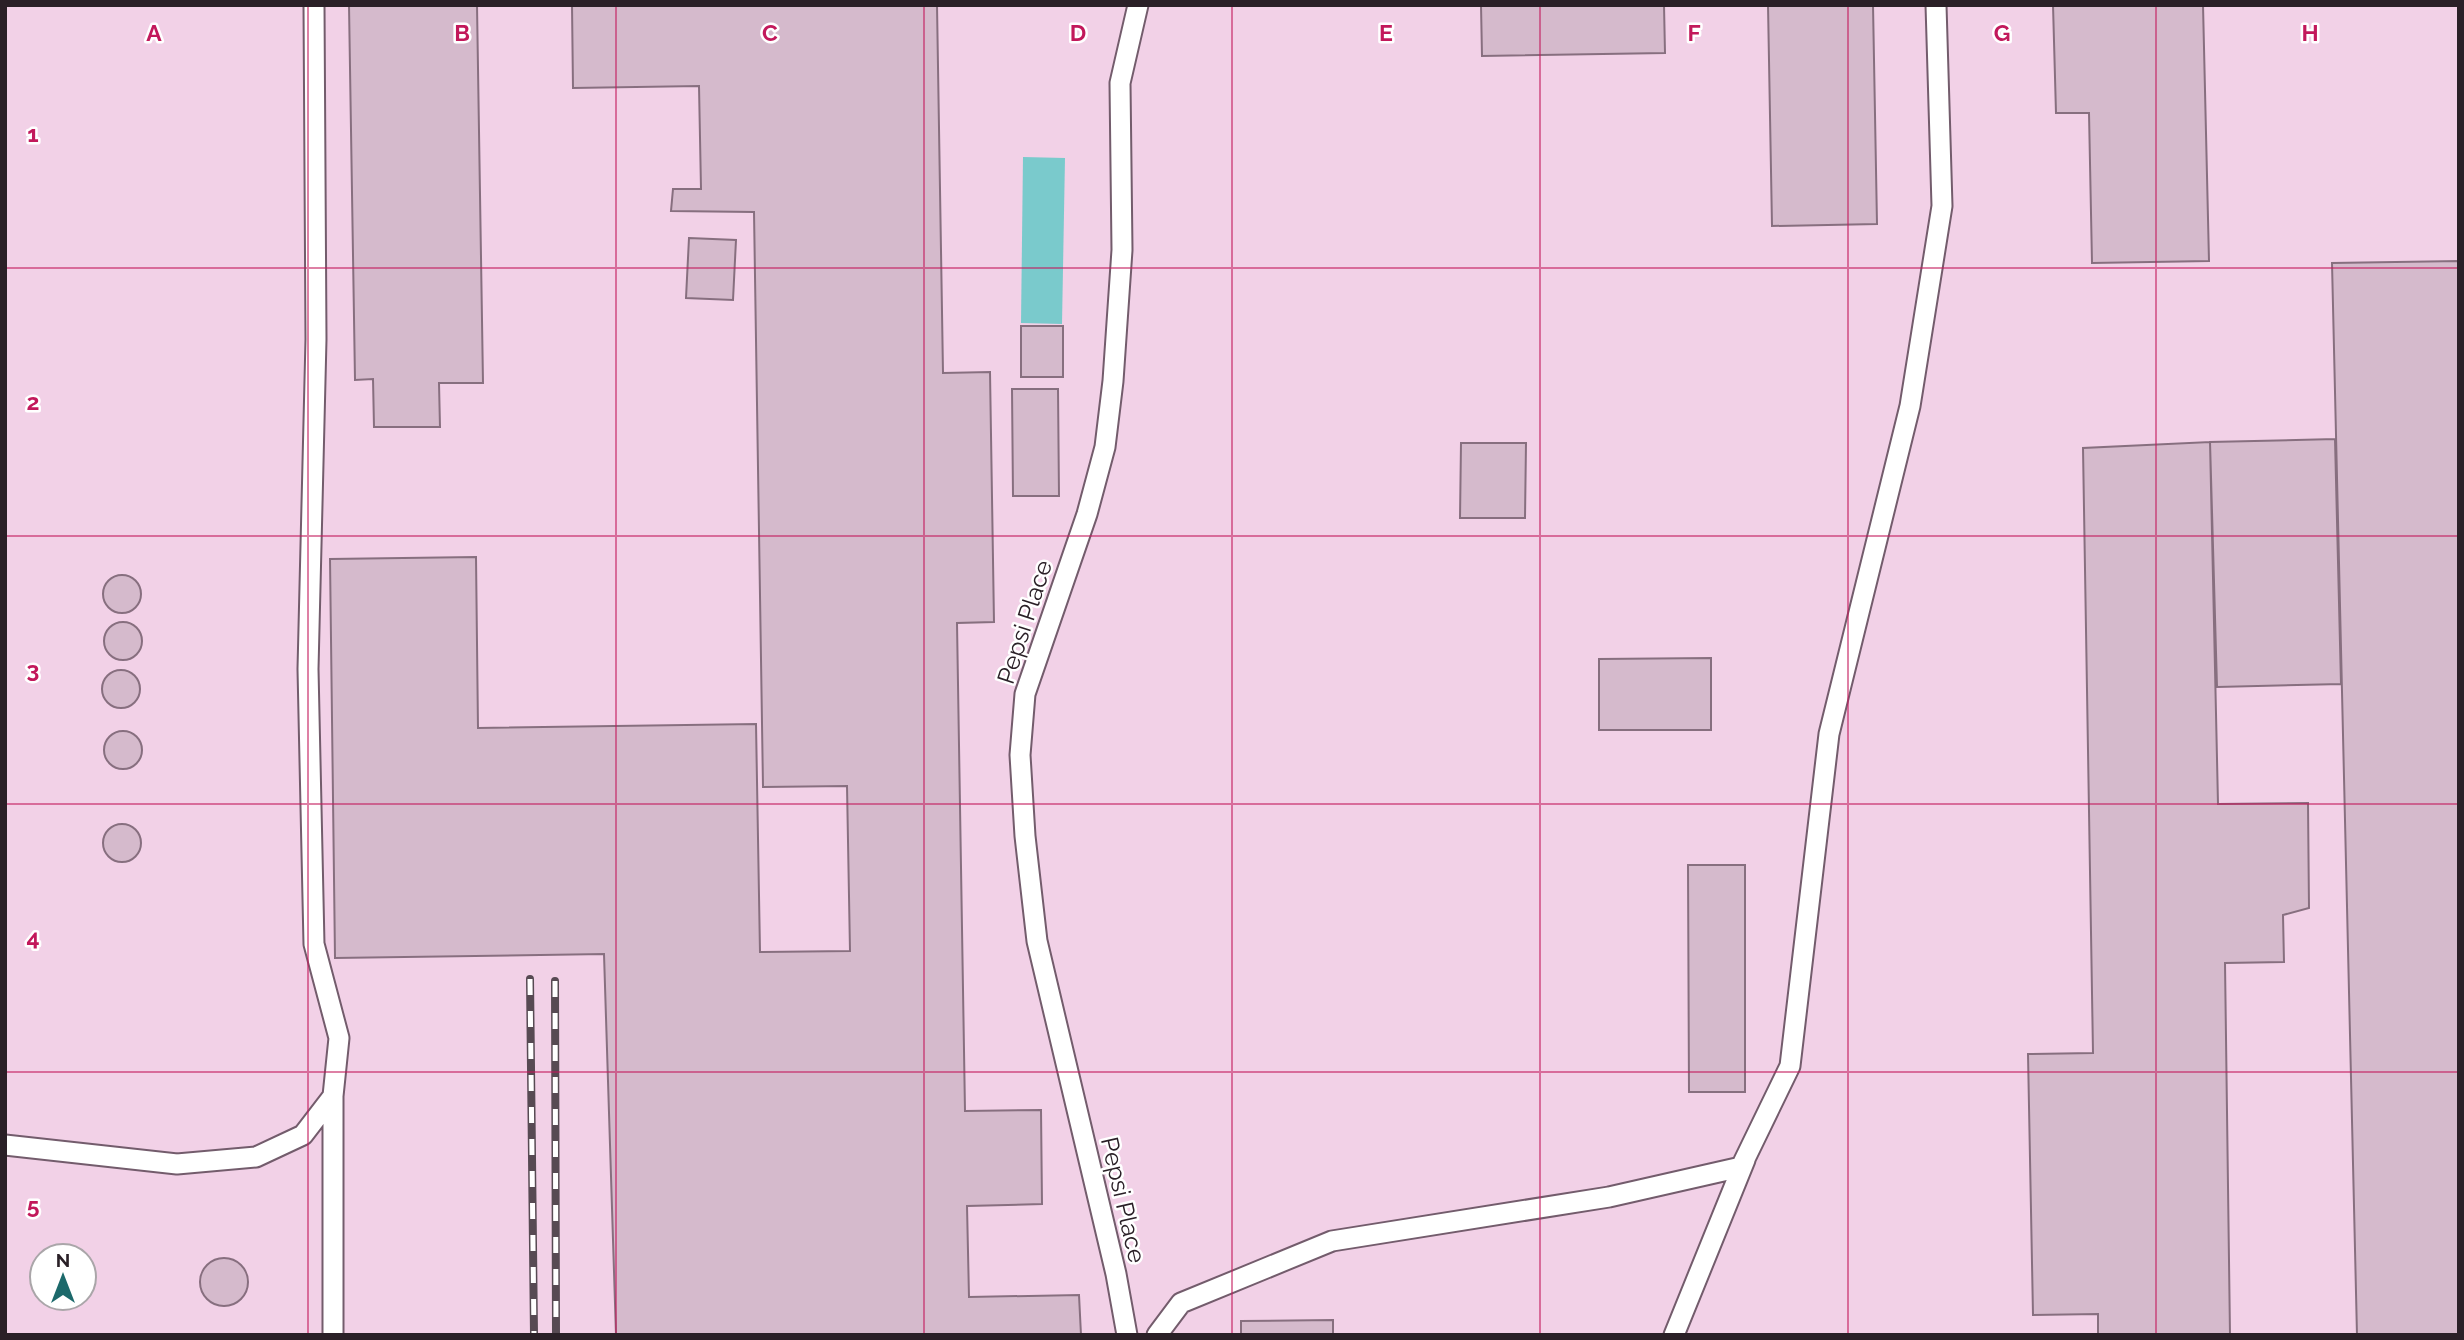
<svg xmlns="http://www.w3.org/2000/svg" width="2464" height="1340" font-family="Raleway,sans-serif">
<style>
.built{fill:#f2d1e7;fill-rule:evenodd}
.water{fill:#7acacc}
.building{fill:#d5bacc;stroke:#876f7f;stroke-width:2}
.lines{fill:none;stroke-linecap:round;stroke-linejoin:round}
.lane-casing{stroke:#735c6c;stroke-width:23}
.lane{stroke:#fff;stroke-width:19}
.rail-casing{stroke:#574a53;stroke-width:8}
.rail{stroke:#fff;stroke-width:5;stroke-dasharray:16;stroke-linecap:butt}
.grid{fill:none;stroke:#c2185b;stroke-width:2;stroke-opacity:0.55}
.labels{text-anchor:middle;stroke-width:5;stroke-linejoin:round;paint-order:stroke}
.street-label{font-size:24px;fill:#2a2027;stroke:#fff}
.grid-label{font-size:23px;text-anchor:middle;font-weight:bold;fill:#c2185b;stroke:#fff;stroke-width:5;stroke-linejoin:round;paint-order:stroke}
</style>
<rect width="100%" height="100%" fill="#fadff2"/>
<!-- built -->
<path class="built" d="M5,5H2459V1335H5ZM42,1256H84V1298H42Z"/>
<!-- water -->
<path class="water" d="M1023,157L1065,158L1062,324L1021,323Z"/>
<!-- building -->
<path class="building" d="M349,5H477L483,383H439L440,427H374L373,379L355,380Z
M572,5H937L943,373L990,372L994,622L957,623L965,1111L1041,1110L1042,1204L967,1206L969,1297L1079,1295L1081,1335H616L604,954L335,958L330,559L476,557L478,728L756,724L760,952L850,951L847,786L763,787L754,212L671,211L673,189H701L699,86L573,88Z
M1481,5H1664L1665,53L1482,56Z
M1768,5H1873L1877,224L1772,226Z
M2053,5H2203L2209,261L2092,263L2089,113H2056Z
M689,238L736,240L733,300L686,298Z
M2459,261V1335H2357L2332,263Z
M1021,326H1063V377H1021Z
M1012,389H1058L1059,496H1013Z
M2335,439L2341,684L2217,687L2210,442Z
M2210,442L2218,804L2308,803L2309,908L2283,915L2284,962L2225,963L2230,1335H2098V1314L2033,1315L2028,1054L2093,1053L2083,448Z
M1461,443H1526L1525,518H1460Z
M103 594a19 19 0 1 1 38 0a19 19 0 1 1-38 0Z
M104 641a19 19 0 1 1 38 0a19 19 0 1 1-38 0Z
M1711,658V730H1599V659Z
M102 689a19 19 0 1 1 38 0a19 19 0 1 1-38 0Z
M104 750a19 19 0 1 1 38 0a19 19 0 1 1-38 0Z
M103 843a19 19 0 1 1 38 0a19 19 0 1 1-38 0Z
M1688,865H1745V1092H1689Z
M200 1282a24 24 0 1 1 48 0a24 24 0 1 1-48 0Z
M1333,1320V1335H1241V1321Z"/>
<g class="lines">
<defs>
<path id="lane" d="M333,1096V1335
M5,1145L177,1164L256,1157L303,1135L333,1096L339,1038L314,944L308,669L316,339L314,5
M1127,1335L1116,1274L1037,941L1025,836L1020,755L1025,694L1087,514L1105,447L1113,381L1122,250L1120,83L1138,5
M1157,1335L1181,1303L1332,1241L1609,1197L1741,1167L1790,1066L1829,734L1910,406L1942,206L1936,5
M1674,1335L1745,1160"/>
</defs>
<!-- lane casing -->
<use href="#lane" class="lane-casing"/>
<!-- lane -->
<use href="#lane" class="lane"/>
<defs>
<path id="rail" d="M530,979L534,1335
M555,981L556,1335"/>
</defs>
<!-- rail casing -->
<use href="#rail" class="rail-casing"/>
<!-- rail -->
<use href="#rail" class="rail"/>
</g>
<!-- grid -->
<path class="grid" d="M308,5V1335M616,5V1335M924,5V1335M1232,5V1335M1540,5V1335M1848,5V1335M2156,5V1335M5,268H2459M5,536H2459M5,804H2459M5,1072H2459"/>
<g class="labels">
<!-- street labels -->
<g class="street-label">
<text transform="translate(1025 622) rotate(-72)" y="8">Pepsi Place</text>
<text transform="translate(1123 1200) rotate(77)" y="8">Pepsi Place</text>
</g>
</g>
<g class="grid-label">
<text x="154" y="41">A</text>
<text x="462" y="41">B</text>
<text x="770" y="41">C</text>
<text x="1078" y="41">D</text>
<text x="1386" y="41">E</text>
<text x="1694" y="41">F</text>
<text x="2002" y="41">G</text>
<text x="2310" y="41">H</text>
<text x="33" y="142">1</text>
<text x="33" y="410">2</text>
<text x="33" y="678">3</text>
<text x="33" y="946">4</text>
<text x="33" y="1214">5</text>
</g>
<!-- border -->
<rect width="2464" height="1340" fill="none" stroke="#2a2027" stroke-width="14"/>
<!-- north arrow -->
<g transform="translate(63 1277)"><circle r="33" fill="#ffffff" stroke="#aaa6a9" stroke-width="2"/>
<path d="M0-5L12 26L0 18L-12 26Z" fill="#1c696b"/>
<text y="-10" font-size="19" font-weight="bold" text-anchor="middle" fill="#2a2027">N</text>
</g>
</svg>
